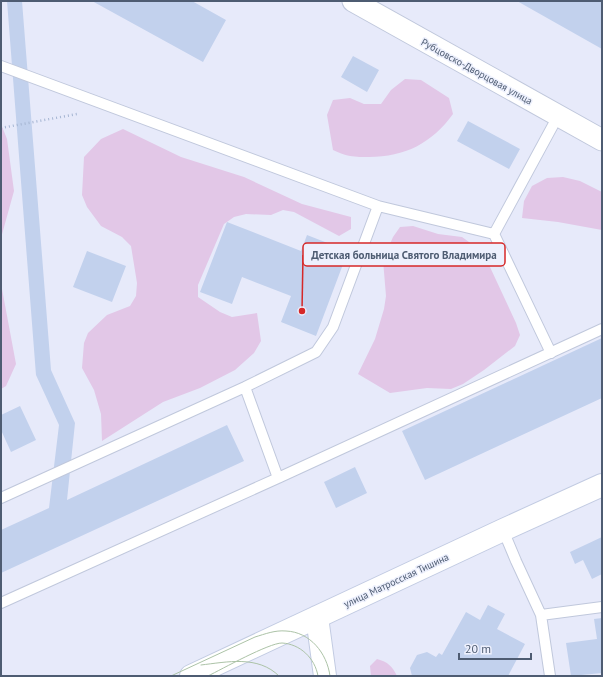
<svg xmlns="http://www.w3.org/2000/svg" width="603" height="677" font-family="'PT Sans',sans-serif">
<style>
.green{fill:#e2c7e7}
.building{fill:#c2d1ed}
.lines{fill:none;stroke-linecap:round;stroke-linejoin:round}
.lane-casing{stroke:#c0c8dc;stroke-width:12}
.street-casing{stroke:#c0c8dc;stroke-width:23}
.secondary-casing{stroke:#c2cbe2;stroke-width:24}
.path{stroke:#a5b5d2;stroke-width:2.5;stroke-dasharray:1 3;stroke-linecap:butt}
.lane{stroke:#fff;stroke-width:10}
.street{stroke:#fff;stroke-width:21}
.secondary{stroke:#fff;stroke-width:22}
.tram{stroke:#acc3a7;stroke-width:1}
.labels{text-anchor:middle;stroke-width:3;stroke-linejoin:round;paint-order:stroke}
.street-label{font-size:10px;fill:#4e5c72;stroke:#edf0fd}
.leader{fill:none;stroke:#d62828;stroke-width:1.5}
.callout-dot{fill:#d62828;stroke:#edf0fd;stroke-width:1.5}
.callout{fill:#edf0fd;stroke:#d62828;stroke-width:1.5}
.callout-label{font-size:11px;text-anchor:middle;font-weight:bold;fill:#4e5c72}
</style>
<rect width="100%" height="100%" fill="#e7eafa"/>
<!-- green -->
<path class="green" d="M405,79L421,80L449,98L453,114C432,143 405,157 369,157C363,157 356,157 350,156C344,155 338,152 333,150L327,115L333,100L350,98L364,104H381L391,90Z
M1,124L7,139L14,191L1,238Z
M123,129L181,157L244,177L302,204L351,217V229L339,236L294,212L283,210L271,215L246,214L234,217L224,224L198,285V297L220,312L232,317L257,313L261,341L254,353L235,370L200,388L163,402L102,441L101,414L94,390L82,368L84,343L88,333L107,315L130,306L136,296L137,283L131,246L122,237L101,226L87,207L82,195L84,157L101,139Z
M563,177L580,181L602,192V230L558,222L522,218L524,201L532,186L547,178Z
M413,226L438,234L462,237L483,252L516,323L520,335L515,346L484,370L463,384L451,389L427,388L390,393L358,374L375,339L384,309L386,296L383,260L393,237L400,227Z
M1,241L2,289L16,364L6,386L1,389Z
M377,659C388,662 392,666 397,676H371L370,666Z"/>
<!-- building -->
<path class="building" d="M7,1H22L51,370L75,423L67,500L227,425L244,461L1,573V530L49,508L59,425L36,375Z
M92,1H192L226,20L203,62Z
M517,1H602V49Z
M353,56L379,70L367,92L341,77Z
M468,121L520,149L509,169L457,141Z
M227,222L301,251L307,235L348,251L316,336L281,322L291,296L242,277L232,304L200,292Z
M87,251L126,266L112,302L73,287Z
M602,338V398L425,480L402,431Z
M20,406L36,440L11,452L1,430V415Z
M355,467L367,493L336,508L324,482Z
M602,537V574L592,579L583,560L575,564L570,552Z
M488,605L505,614L497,629L525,644L508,676H412L410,668L417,655L427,652L436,657L439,653L442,655L466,612L480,620Z
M602,618V673L571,676L566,643L597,639L594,619Z"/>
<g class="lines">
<defs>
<path id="lane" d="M1,66L378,206L494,234L558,116
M494,234L551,353
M278,478L602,329
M1,498L245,387L316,352L333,327L378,206
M503,530L516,561L541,615L602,607
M1,603L278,478L245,387
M541,615L550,676"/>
<path id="street" d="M353,1L602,140"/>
<path id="secondary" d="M317,617L325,676
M191,676L503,530L602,485"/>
</defs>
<!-- lane casing -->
<use href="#lane" class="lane-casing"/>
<!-- street casing -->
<use href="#street" class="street-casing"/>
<!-- secondary casing -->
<use href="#secondary" class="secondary-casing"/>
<!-- path -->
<path class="path" d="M1,128L77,114"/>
<!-- lane -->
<use href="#lane" class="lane"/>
<!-- street -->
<use href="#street" class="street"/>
<!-- secondary -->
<use href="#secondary" class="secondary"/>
<!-- tram -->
<path class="tram" d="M201,665C227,662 258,655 279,676
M171,676L255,637C265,634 275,630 286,631C310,632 327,653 330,676
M208,676C222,669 269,643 282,643C300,644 315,658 318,676"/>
</g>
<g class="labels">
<!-- street labels -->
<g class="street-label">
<text transform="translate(477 71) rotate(29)" y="4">Рубцовско-Дворцовая улица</text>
<text transform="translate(396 580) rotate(-25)" y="4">улица Матросская Тишина</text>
</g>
</g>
<!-- callouts -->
<path class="leader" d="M302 311L303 255"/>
<circle class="callout-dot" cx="302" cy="311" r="4"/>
<rect class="callout" x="303" y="243" width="202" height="23" rx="4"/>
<g class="callout-label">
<text x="404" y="259">Детская больница Святого Владимира</text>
</g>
<!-- border -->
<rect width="603" height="677" fill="none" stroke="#4e5c72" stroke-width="4"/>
<!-- scale -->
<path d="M459 653v6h72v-6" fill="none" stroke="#4e5c72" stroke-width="2"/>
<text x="465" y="653" font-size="12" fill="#4e5c72" stroke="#edf0fd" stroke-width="3" paint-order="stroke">20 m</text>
</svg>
